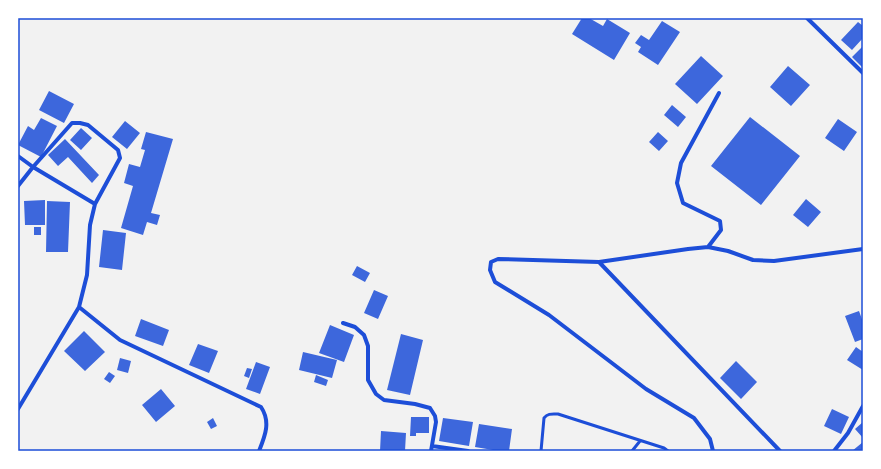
<svg xmlns="http://www.w3.org/2000/svg" width="881" height="469" font-family="'Nunito Sans',sans-serif">
<style>
.building{fill:#3d67dc}
.lines{fill:none;stroke-linecap:round;stroke-linejoin:round}
.service{stroke:#1d4ed8;stroke-width:3}
.minor{stroke:#1d4ed8;stroke-width:4}
.neatline{fill:none;stroke:#1d4ed8;stroke-width:1.5}
</style>
<rect width="100%" height="100%" fill="#f2f2f2"/>
<!-- building -->
<path class="building" d="M582,18H589L603,26L607,19L630,33L614,60L572,34Z
M662,21L680,32L658,65L638,52L641,47L635,43L641,35L649,40Z
M858,22L863,26V38L852,50L841,40Z
M863,46V68L852,57Z
M701,56L723,76L697,104L675,84Z
M788,66L810,85L791,106L770,87Z
M49,91L74,104L64,123L39,110Z
M672,105L686,117L678,127L664,115Z
M750,117L800,156L761,205L711,166Z
M41,118L57,126L41,157L18,145L28,126L34,130Z
M838,119L857,132L844,151L825,138Z
M125,121L140,133L127,149L112,137Z
M81,128L92,138L81,150L70,140Z
M146,132L173,139L151,213L160,215L157,225L147,222L143,235L121,228L133,186L124,183L129,164L140,167L145,150L141,149Z
M658,132L668,141L659,151L649,142Z
M65,139L99,175L92,183L68,157L58,166L48,155Z
M806,199L821,212L808,227L793,215Z
M45,200V225H25L24,201Z
M47,201L70,202L68,252H46Z
M34,227H41V235H34Z
M103,230L126,233L122,270L99,267Z
M357,266L370,273L365,282L352,275Z
M374,290L388,296L378,319L364,313Z
M859,311L863,322V339L855,342L845,316Z
M141,319L169,330L163,346L135,336Z
M330,325L354,335L344,362L319,353Z
M84,331L105,352L85,371L64,351Z
M401,334L423,340L410,395L387,390Z
M198,344L218,351L209,373L189,365Z
M856,347L863,352V370L847,360Z
M303,352L337,360L332,378L299,370Z
M120,358L131,361L128,373L117,370Z
M736,361L757,382L741,399L720,378Z
M256,362L270,367L260,394L246,389Z
M247,368L252,369L249,378L244,376Z
M109,372L115,376L110,383L104,379Z
M316,375L328,380L326,386L314,382Z
M161,389L175,406L156,422L142,405Z
M832,409L849,417L841,434L824,426Z
M411,417H429V433H416V436H410Z
M213,418L217,426L211,429L207,422Z
M443,418L473,422L469,446L439,441Z
M863,422V438L855,429Z
M479,424L512,429L509,451H499L475,447Z
M381,431L406,433L405,451H380Z
M863,442V451H852Z"/>
<g class="lines">
<!-- service -->
<path class="service" d="M541,451L544,418C548,413 552,414 558,414L664,448L668,451
M632,451L640,441"/>
<!-- minor -->
<path class="minor" d="M807,18L863,73
M18,156L33,167L72,123H80L88,125L118,150L120,158L95,204
M18,186L33,167L95,204L90,225L87,275L79,307L18,409
M708,247L721,230L720,221L683,203L677,183L681,163L719,93
M599,262L780,451
M79,307L120,340L261,407C271,422 265,436 259,451
M343,323L355,327L364,335L368,346V380L376,394L384,400L415,404L430,408L435,416L436,422L431,451
M432,446L468,451
M713,451L710,439L694,418L646,389L549,315L495,282L490,270L491,262L498,259L599,262L688,249L708,247L728,251L753,260L774,261L863,249
M834,451L848,433L863,406"/>
</g>
<!-- border -->
<rect width="881" height="469" fill="none" stroke="#ffffff" stroke-width="38"/>
<rect x="19" y="19" width="843" height="431" class="neatline"/>
</svg>
